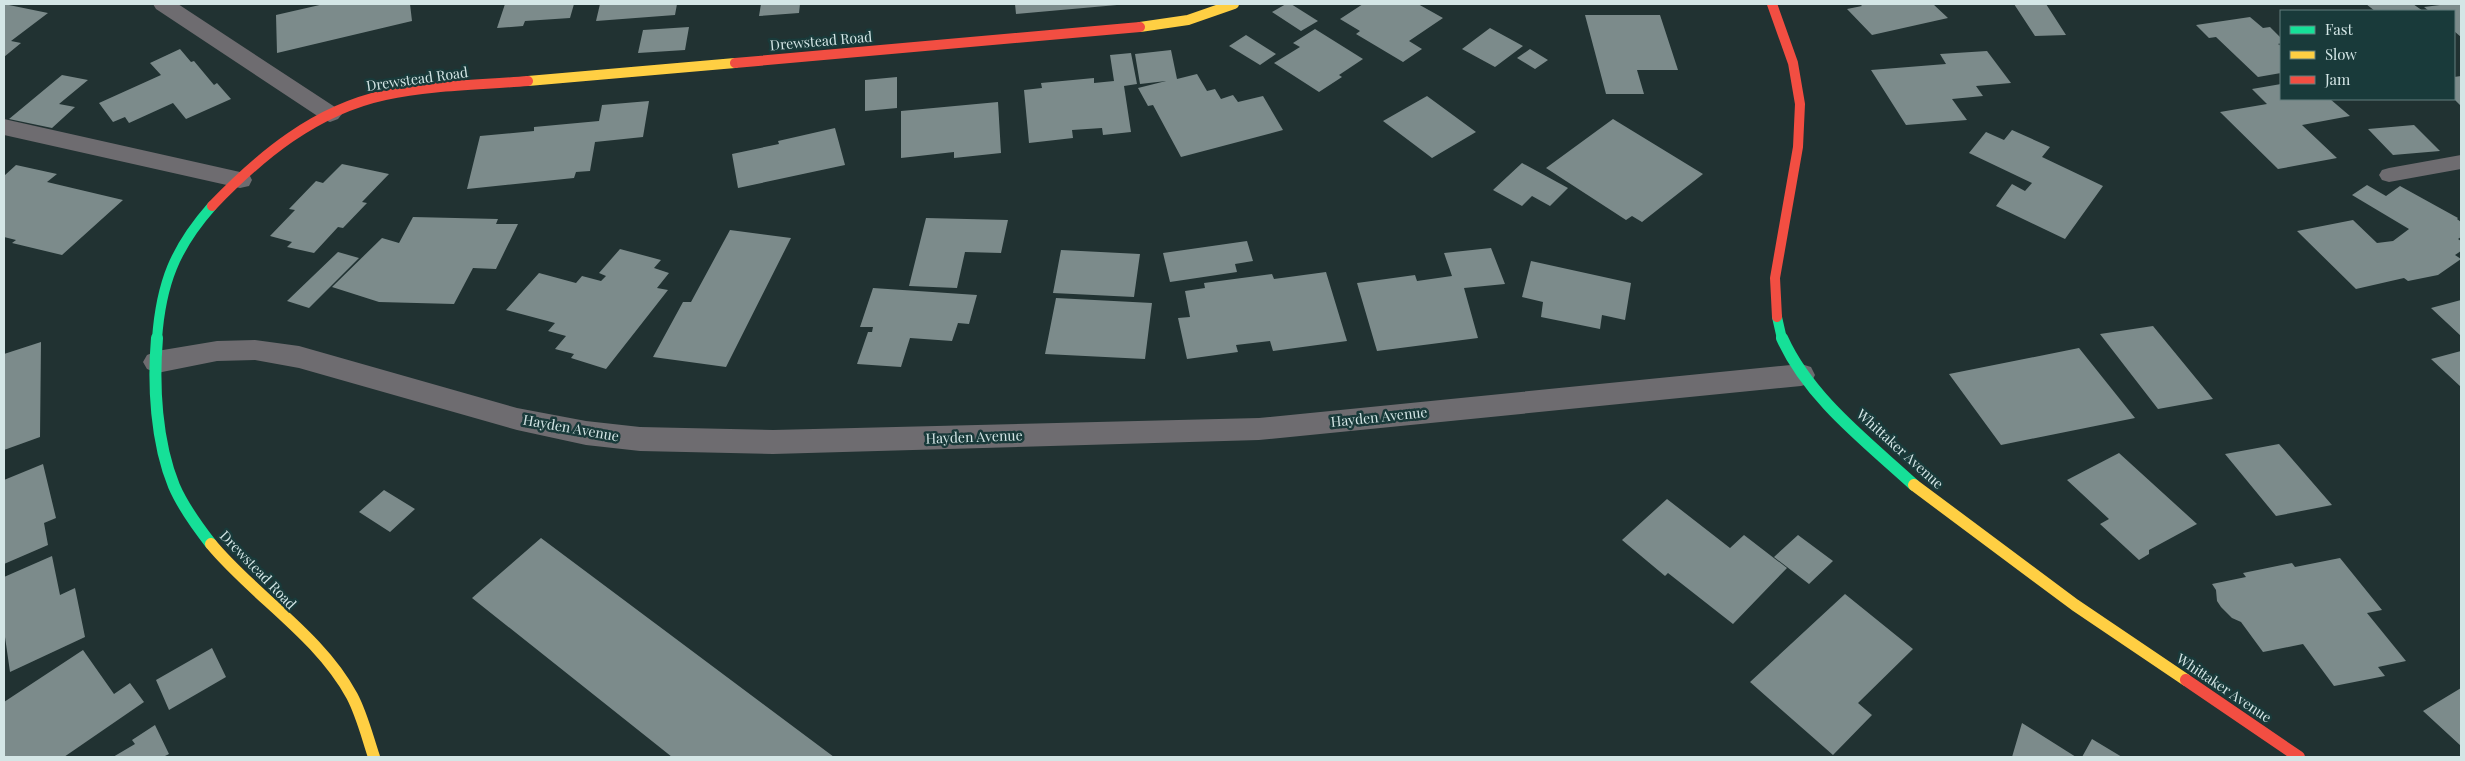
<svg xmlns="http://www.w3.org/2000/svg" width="2465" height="761" font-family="'Playfair Display',serif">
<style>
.building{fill:#7c8b8b}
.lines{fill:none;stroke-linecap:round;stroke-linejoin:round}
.lane{fill:#6e6c70;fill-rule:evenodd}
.street{fill:#6e6c70;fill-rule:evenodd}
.fast-far1{stroke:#16e098;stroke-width:10}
.fast{stroke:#16e098;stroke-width:12}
.slow-far1{stroke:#ffcf43;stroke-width:10}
.slow{stroke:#ffcf43;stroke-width:12}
.jam-far1{stroke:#f24e42;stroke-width:10}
.jam{stroke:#f24e42;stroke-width:12}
.labels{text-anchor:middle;stroke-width:5;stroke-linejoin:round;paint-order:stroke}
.street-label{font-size:14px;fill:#d4e6e6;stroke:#193a3a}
</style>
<rect width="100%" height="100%" fill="#213232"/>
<!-- building -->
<path class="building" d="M4,4L48,13L11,41L21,43L4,57Z
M324,4H410L412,21L277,53L276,15Z
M505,4H574L570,18L525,21L523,26L497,28Z
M600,4H677L675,15L596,21Z
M761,4H800L799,13L759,16Z
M1015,4H1117V5L1016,14Z
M1286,4H1291L1318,21L1301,31L1272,12Z
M1363,4H1418L1443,18L1409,41L1422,49L1403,62L1356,34L1360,31L1340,19Z
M1860,4H1933L1948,18L1872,35L1847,9L1862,6Z
M2014,4H2046L2066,35L2035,36Z
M2366,4H2413L2423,11H2375Z
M2448,4H2461V37L2454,31V11H2429L2424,7Z
M1585,15H1660L1678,70H1637L1644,94H1606Z
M2250,17L2263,28L2270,27L2281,38V43L2278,44L2281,46V73L2258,77L2216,37L2209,38L2196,25Z
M689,27L685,50L638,53L643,30Z
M1490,28L1523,46L1495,67L1462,49Z
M1315,29L1363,59L1339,75L1342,77L1319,92L1274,63L1300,47L1293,43Z
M1246,35L1276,54L1260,65L1229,46Z
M180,49L191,62L194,61L214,85L217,83L231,99L186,119L173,103L129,123L125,117L113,122L99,103L161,75L150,63Z
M1530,49L1548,60L1535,69L1517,58Z
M1171,50L1177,79L1197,74L1207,91L1215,89L1221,99L1233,95L1238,102L1263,96L1283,130L1181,157L1153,105L1148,106L1138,88L1166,81L1140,84L1135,54Z
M1987,51L2011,83L1976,86L1983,96L1952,99L1967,120L1906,125L1871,70L1946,64L1940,54Z
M1131,53L1137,84L1124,86L1131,132L1103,135L1102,128L1072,130L1073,138L1029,143L1024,90L1042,88L1041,83L1094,78V83L1114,81L1110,55Z
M62,75L88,80L59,104L75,107L52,128L9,119Z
M2461,76V106L2454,99V77Z
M897,77V108L865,111V80Z
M2281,84V99H2330L2350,116L2302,125L2337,158L2278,169L2220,112L2267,104L2252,89Z
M1427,96L1476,132L1432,158L1383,121Z
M649,101L643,137L595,142L590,171L576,172L574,178L467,189L480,136L534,131V127L599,121L602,105Z
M998,102L1001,153L954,158V152L901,158V111Z
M1613,119L1703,174L1642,222L1632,216L1626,220L1546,168Z
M2414,125L2440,151L2393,155L2368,129Z
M835,128L845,165L738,188L732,154L779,144L778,141Z
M2012,130L2050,147L2042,157L2103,186L2065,239L1996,206L2012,184L2025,191L2032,183L1969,153L1986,132L2004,140Z
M1522,163L1568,188L1550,206L1532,196L1522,206L1493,190Z
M342,164L389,174L362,202L367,203L343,228L338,227L314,253L287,247L292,242L270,236L295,210L289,209L316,181L323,183Z
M16,165L57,174L47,182L123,200L62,255L12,243L16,240L4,237V176Z
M2367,185L2386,196L2400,186L2458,218L2457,219L2461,222V237L2458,239L2461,241V251L2455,255L2461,259L2438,275L2408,281L2404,278L2356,289L2297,231L2353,220L2377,243L2393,241L2409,229L2352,195Z
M413,217L498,219L496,224H518L496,269L473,268L454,304L379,302L332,287L382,238L399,243Z
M926,218L1008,220L1001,253L965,252L957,288L909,286Z
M730,230L791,238L726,367L653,357L683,302H691Z
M1247,241L1253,261L1235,264L1237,272L1170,282L1163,253Z
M1491,248L1505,284L1464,288L1478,338L1377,351L1357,283L1415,275L1417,281L1452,276L1444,253Z
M620,249L661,260L654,268L669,273L657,288L668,290L606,369L571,358L574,354L555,349L566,336L548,331L555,323L506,310L539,273L576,283L582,276L601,281L606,276L599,273Z
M1061,250L1140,254L1134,297L1053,293Z
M338,252L359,258L309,308L287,301Z
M1531,261L1631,283L1625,320L1602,315L1600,329L1541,317L1543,302L1522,297Z
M1326,272L1347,341L1273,351L1270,341L1236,345L1238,352L1187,359L1178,318L1190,317L1185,291L1205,288L1204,283L1272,274L1274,279Z
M873,288L977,295L969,324L958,323L952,341L910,338L901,367L857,364L868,332H872L873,327H860Z
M1056,298L1152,303L1145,359L1045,354Z
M2461,300V336L2431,308Z
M2153,326L2213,399L2158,409L2100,334Z
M41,342L40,437L4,450V354Z
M2079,348L2135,418L2001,445L1949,374Z
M2461,351V387L2431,359Z
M2279,444L2332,505L2276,516L2225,454Z
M2119,453L2197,524L2149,550V554L2139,560L2100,524L2109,519L2067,480Z
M43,464L56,518L44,523L48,545L4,564V480Z
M384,490L415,509L390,532L359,512Z
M1667,499L1730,548L1744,535L1787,568L1733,624L1668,573L1665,576L1622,540Z
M1798,535L1833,561L1809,584L1774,557Z
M541,538L834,757H672L472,598Z
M52,556L60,595L75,588L85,637L10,672L4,630V577Z
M2340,558L2382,610L2367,613L2406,661L2378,667L2385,676L2334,686L2303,644L2263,652L2241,622L2232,618L2221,607L2217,601L2216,590L2212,584L2246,577L2243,573L2292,563L2295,567Z
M1845,594L1913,649L1858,703L1872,715L1833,755L1750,682Z
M212,648L226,677L169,710L156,680Z
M83,650L114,694L130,683L144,702L64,757H4V702Z
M2461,688V746L2423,711Z
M2022,723L2076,757H2012Z
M155,725L169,754L163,757H113L135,744L132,740Z
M2092,739L2122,757H2082Z"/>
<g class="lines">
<!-- lane -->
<path class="lane" d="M2461,155V169L2389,182L2382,180L2379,175L2382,170L2389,168Z"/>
<!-- street -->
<path class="street" d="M153,4H178L338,109L342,114L338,119L330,122L322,119L156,9Z
M4,119L240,172L249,174L252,180L249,186L240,188L4,135Z
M255,340L299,346L517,408L586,421L640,427L773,430L1259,418L1801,364L1811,367L1815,375L1811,383L1801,386L1259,440L773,454L640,451L586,445L517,430L299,368L255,360L217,361L157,373L147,369L143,362L147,355L157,351L217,341Z"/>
<!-- fast-far1 -->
<path class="fast-far1" d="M1777,317L1782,339
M157,339C161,283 175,248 212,206"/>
<!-- fast -->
<path class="fast" d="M157,338C153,385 156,442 174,486C183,507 197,526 211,544
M1782,338C1809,398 1866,441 1914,485"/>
<!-- slow-far1 -->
<path class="slow-far1" d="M1140,27L1188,20L1234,4
M528,81L735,63"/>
<!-- slow -->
<path class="slow" d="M1914,485L2075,605L2186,680
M211,544C254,596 319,635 352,696C362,715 367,736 374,757"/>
<!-- jam-far1 -->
<path class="jam-far1" d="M1772,4L1793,63L1800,104L1798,147L1775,278L1777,317
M735,63L1140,27
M212,206C260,156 315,110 385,95C432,85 480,85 528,81"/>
<!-- jam -->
<path class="jam" d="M2186,680L2299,757"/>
</g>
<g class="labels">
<!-- street labels -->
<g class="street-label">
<text transform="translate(821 41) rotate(-5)" y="5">Drewstead Road</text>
<text transform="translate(417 79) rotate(-8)" y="5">Drewstead Road</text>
<text transform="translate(1379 417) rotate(-6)" y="5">Hayden Avenue</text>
<text transform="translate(571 428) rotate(10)" y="5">Hayden Avenue</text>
<text transform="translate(974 437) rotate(-2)" y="5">Hayden Avenue</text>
<text transform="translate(1900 449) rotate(42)" y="5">Whittaker Avenue</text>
<text transform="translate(258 570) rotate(46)" y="5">Drewstead Road</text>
<text transform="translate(2224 688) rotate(34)" y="5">Whittaker Avenue</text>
</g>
</g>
<!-- border -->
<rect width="2465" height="761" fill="none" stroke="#d4e6e6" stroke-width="10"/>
<!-- legend -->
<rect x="2280" y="10" width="175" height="90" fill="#193a3a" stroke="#647f7f"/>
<rect x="2290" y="26" width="25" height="8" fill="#16e098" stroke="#647f7f"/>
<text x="2325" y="35" font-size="15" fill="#d4e6e6">Fast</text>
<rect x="2290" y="51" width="25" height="8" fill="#ffcf43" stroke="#647f7f"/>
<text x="2325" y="60" font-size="15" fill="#d4e6e6">Slow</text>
<rect x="2290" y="76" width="25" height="8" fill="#f24e42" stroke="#647f7f"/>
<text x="2325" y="85" font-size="15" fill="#d4e6e6">Jam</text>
</svg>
